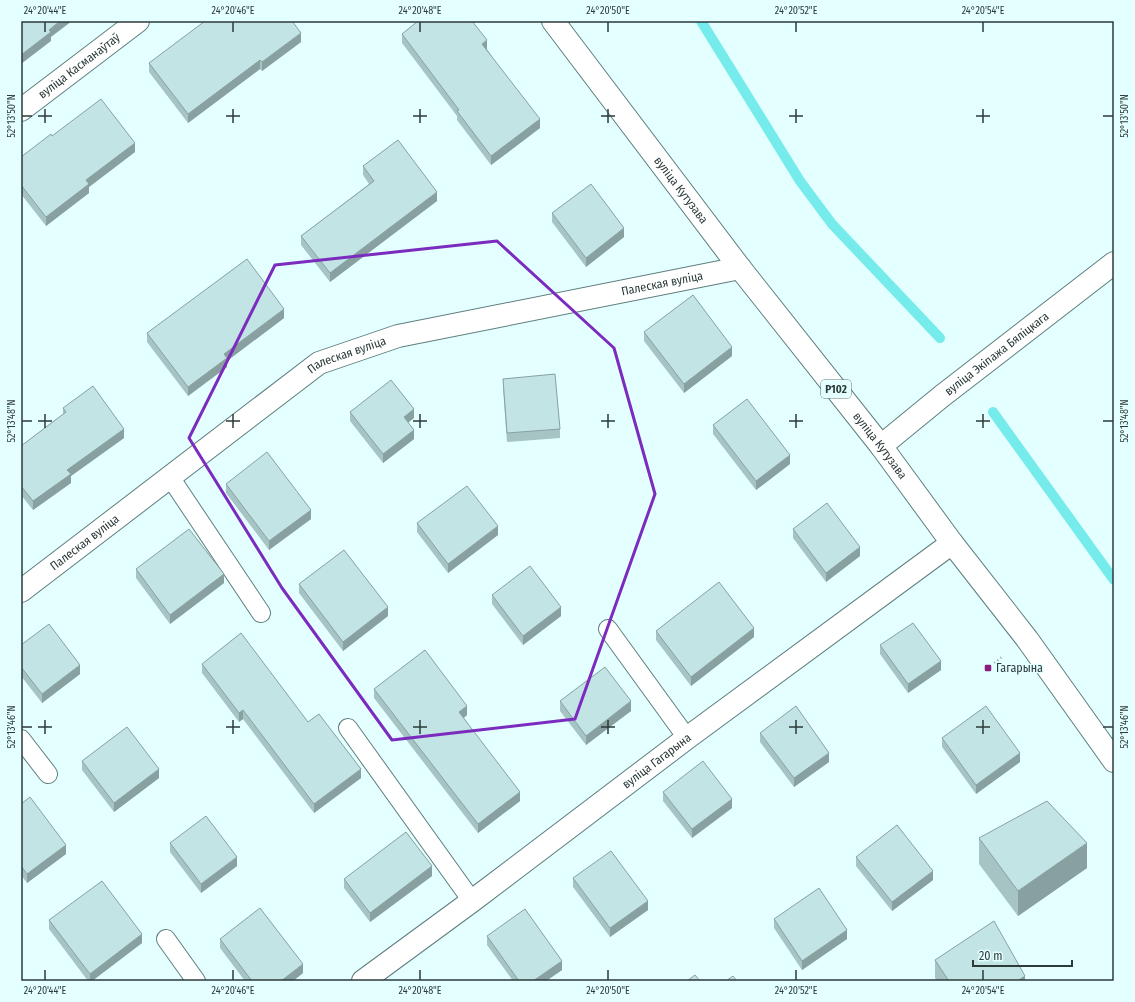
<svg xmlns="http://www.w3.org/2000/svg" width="1135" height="1002" font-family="'Fira Sans Condensed',sans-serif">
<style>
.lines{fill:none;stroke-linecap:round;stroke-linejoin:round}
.stream{stroke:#75ebec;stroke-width:10}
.service-casing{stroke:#5f7e7e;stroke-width:20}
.minor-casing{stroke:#5f7e7e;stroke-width:24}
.primary-casing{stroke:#5f7e7e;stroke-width:24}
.path{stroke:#92a7a7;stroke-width:2.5;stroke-dasharray:1 3;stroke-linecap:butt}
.service{stroke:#fff;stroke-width:18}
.minor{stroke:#fff;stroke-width:22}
.primary{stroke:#fff;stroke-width:22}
.wall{fill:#a7c4c4}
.shaded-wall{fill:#88a0a0}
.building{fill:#c2e4e4;stroke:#88a0a0}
.marked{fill:none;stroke:#7b2cbf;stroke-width:3;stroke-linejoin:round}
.ticks{fill:none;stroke:#2d3a3a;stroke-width:1.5}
.poi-dot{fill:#8d1c7f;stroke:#e4ffff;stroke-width:1.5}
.labels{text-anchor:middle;stroke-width:3;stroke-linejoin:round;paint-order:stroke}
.shield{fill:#e4ffff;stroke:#647575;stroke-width:1}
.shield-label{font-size:11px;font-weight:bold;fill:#2d3a3a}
.street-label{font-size:12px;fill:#2d3a3a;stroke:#e4ffff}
.poi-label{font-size:12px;fill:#2d3a3a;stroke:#e4ffff;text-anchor:start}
.neatline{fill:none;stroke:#2d3a3a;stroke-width:1.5}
.ticks-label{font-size:10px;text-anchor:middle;fill:#2d3a3a}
</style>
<rect width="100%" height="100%" fill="#e4ffff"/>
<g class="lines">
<!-- stream -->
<path class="stream" d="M701,21L800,181L832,224L940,338
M993,412L1114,580"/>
<defs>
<path id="service" d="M170,477L261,613
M608,629L687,738
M348,728L472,901
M21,739L48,774
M166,939L196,981"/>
<g id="minor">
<path id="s1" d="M21,110L138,21"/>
<path id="s2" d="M881,446L942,396L1114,263"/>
<path id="s3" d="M21,591L319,363L398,336L740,268"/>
<path id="s4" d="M363,981L472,901L687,738L952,543"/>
</g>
<g id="primary">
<path id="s5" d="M553,21L740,268L881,446L952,543L1027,639L1114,761"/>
</g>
</defs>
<!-- service casing -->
<use href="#service" class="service-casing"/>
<!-- minor casing -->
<use href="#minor" class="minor-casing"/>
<!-- primary casing -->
<use href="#primary" class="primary-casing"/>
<!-- path -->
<path class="path" d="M988,668L1003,656"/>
<!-- service -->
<use href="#service" class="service"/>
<!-- minor -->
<use href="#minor" class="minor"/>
<!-- primary -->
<use href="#primary" class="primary"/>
</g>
<!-- wall -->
<path class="wall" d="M402,34L487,49L540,128L491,165L457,120V116L402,43Z
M301,42L262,71L260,69L188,123L149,72V63Z
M52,136L135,152L89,187V193L46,226L21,194V157Z
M363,166L437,201L330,282L301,245V236L369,184L363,175Z
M552,213L624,237L586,267L552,222Z
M284,318L227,361V367L188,396L147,342V333Z
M644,332L732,356L684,393L644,341Z
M503,379L560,429V438L507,442L503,388Z
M63,408L124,438L71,476V483L33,510L21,495V446L63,414Z
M350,412L414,418L408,422L414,439L383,463L350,421Z
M713,425L790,464L756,490L713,434Z
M226,484L311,519L269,550L226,493Z
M417,523L498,535L448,573L417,532Z
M793,529L860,556L826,582L793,538Z
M136,569L224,583L170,624L136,578Z
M299,584L388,616L343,651L299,593Z
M492,595L561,616L523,645L492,604Z
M656,631L754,637L691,686L656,640Z
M21,645L80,674L42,703L21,676Z
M880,645L941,670L908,693L880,654Z
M202,664L308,722L361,778L314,813L243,719L239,722L202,673Z
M374,689L467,715L464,718L520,801L478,833L374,698Z
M560,701L631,711L586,745L560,711Z
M760,733L829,762L794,787L760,742Z
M942,738L1020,762L976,794L942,747Z
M82,761L159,778L114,812L82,770Z
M663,792L732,808L692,838L663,801Z
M21,804L66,854L27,883L21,875Z
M979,838L1087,868L1018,916L979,864Z
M170,843L237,866L201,893L170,852Z
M856,857L933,880L892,911L856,866Z
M432,876L370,922L344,888V879Z
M573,878L648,910L610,937L573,887Z
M774,919L847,939L802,970L774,928Z
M49,920L142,943L92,981H88L49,929Z
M487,936L562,970L546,981H513L487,945Z
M220,939L303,973L293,981H245L220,948Z
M935,960L1025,981H937L935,978Z"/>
<!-- shaded-wall -->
<path class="shaded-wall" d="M60,21H72L51,37V41L21,64V55L49,30Z
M301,33V42L262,71V62Z
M487,40V49L482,53V44Z
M260,60V69L188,123V114Z
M540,119V128L491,165V156Z
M135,143V152L89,187V193L46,226V217L86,180Z
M437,192V201L330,282V273Z
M624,228V237L586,267V258Z
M284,309V318L227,361V367L188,396V387L224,354Z
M732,347V356L684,393V384Z
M414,409V418L404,426V417Z
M124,429V438L71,476V483L33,510V501L67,470Z
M414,430V439L383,463V454Z
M790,455V464L756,490V481Z
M311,510V519L269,550V541Z
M498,526V535L448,573V564Z
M860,547V556L826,582V573Z
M224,574V583L170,624V615Z
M388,607V616L343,651V642Z
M561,607V616L523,645V636Z
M754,628V637L691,686V677Z
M941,661V670L908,693V684Z
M80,665V674L42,703V694Z
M631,701V711L586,745V736Z
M467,706V715L459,721V712Z
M243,710V719L239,722V713Z
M829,753V762L794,787V778Z
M1020,753V762L976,794V785Z
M159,769V778L114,812V803Z
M361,769V778L314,813V804Z
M520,792V801L478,833V824Z
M732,799V808L692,838V829Z
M1087,843V868L1018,916V891Z
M66,845V854L27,883V874Z
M237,857V866L201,893V884Z
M432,866V876L370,922V913Z
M933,871V880L892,911V902Z
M648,901V910L610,937V928Z
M847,930V939L802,970V961Z
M142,934V943L92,981H90V974Z
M562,961V970L546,981H533Z
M303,964V973L293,981H281Z
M1025,976V981H1017Z"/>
<!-- building -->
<path class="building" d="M21,21H60L49,30L51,32L21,55Z
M205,21H292L301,33L262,62L260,60L188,114L149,63Z
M418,21H472L487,40L482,44L540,119L491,156L457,111L459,110L402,34Z
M101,99L135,143L86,180L89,184L46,217L21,185V157L51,134L52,136Z
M398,140L437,192L330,273L301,236L374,181L363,166Z
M591,184L624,228L586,258L552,213Z
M247,259L284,309L224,354L227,358L188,387L147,333Z
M693,295L732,347L684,384L644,332Z
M555,374L560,429L507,433L503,379Z
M391,380L414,409L404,417L414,430L383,454L350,412Z
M93,386L124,429L67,470L71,474L33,501L21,486V446L66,412L63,408Z
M747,399L790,455L756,481L713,425Z
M267,452L311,510L269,541L226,484Z
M467,486L498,526L448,564L417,523Z
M827,503L860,547L826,573L793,529Z
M189,529L224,574L170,615L136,569Z
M344,550L388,607L343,642L299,584Z
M530,566L561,607L523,636L492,595Z
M719,582L754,628L691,677L656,631Z
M913,623L941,661L908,684L880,645Z
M49,624L80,665L42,694L21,667V645Z
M241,633L308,722L319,714L361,769L314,804L243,710L239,713L202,664Z
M425,650L467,706L459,712L520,792L478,824L374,689Z
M605,667L631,701L586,736L560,701Z
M796,706L829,753L794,778L760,733Z
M986,706L1020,753L976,785L942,738Z
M127,727L159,769L114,803L82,761Z
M703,761L732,799L692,829L663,792Z
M30,797L66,845L27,874L21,866V804Z
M1047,801L1087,843L1018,891L979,838Z
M206,816L237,857L201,884L170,843Z
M897,825L933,871L892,902L856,857Z
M406,832L432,866L370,913L344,879Z
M611,851L648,901L610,928L573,878Z
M102,881L142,934L90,974L49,920Z
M819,888L847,930L802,961L774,919Z
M260,908L303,964L281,981H252L220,939Z
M525,909L562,961L533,981H519L487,936Z
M994,921L1025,976L1017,981H949L935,960Z
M695,975L700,981H687Z
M733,976L737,981H726Z"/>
<!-- marked area -->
<path class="marked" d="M497,241L614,348L655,494L575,719L392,740L282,588L189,438L275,265Z"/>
<!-- ticks -->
<path class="ticks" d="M45,22V32M233,22V32M420,22V32M608,22V32M796,22V32M983,22V32M45,109V123M233,109V123M420,109V123M608,109V123M796,109V123M983,109V123M22,116H32M38,116H52M226,116H240M413,116H427M601,116H615M789,116H803M976,116H990M1103,116H1113M45,414V428M233,414V428M420,414V428M608,414V428M796,414V428M983,414V428M22,421H32M38,421H52M226,421H240M413,421H427M601,421H615M789,421H803M976,421H990M1103,421H1113M45,720V734M233,720V734M420,720V734M608,720V734M796,720V734M983,720V734M22,727H32M38,727H52M226,727H240M413,727H427M601,727H615M789,727H803M976,727H990M1103,727H1113M45,970V980M233,970V980M420,970V980M608,970V980M796,970V980M983,970V980"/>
<!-- markers -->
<rect class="poi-dot" x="984" y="664" width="8" height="8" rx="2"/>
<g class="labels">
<!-- shield labels -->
<rect class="shield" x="821" y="380" width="30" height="18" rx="3"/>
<g class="shield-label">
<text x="836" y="393">Р102</text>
</g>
<!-- street labels -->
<g class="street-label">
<text dy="4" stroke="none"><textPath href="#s1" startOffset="73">вуліца Касманаўтаў</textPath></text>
<text dy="4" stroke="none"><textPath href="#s5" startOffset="212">вуліца Кутузава</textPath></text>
<text dy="4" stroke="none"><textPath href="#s3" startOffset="728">Палеская вуліца</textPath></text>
<text dy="4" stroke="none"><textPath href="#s2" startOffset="148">вуліца Экіпажа Бяліцкага</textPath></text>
<text dy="4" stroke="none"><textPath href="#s3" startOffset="404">Палеская вуліца</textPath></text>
<text dy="4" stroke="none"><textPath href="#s5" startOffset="536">вуліца Кутузава</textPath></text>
<text dy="4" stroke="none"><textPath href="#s3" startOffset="80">Палеская вуліца</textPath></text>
<text dy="4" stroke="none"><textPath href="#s4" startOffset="367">вуліца Гагарына</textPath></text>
</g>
<!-- poi labels -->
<g class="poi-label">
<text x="996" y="672">Гагарына</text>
</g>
</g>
<!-- border -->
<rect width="1135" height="1002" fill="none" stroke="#e4ffff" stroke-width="44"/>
<!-- scale -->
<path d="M973 960v6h99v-6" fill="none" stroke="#2d3a3a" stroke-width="2"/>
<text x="979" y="960" font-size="12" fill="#2d3a3a" stroke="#e4ffff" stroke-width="3" paint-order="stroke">20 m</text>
<rect x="22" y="22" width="1091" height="958" class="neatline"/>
<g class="ticks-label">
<text x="45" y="14">24°20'44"E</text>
<text x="233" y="14">24°20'46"E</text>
<text x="420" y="14">24°20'48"E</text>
<text x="608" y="14">24°20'50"E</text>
<text x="796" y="14">24°20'52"E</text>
<text x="983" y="14">24°20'54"E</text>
<text transform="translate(11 116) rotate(-90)" y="4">52°13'50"N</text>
<text transform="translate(1124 116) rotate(-90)" y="4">52°13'50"N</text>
<text transform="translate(11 421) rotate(-90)" y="4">52°13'48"N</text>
<text transform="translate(1124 421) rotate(-90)" y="4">52°13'48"N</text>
<text transform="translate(11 727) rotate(-90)" y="4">52°13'46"N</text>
<text transform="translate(1124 727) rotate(-90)" y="4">52°13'46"N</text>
<text x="45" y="994">24°20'44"E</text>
<text x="233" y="994">24°20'46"E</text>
<text x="420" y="994">24°20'48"E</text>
<text x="608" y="994">24°20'50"E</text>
<text x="796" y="994">24°20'52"E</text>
<text x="983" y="994">24°20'54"E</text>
</g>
</svg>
